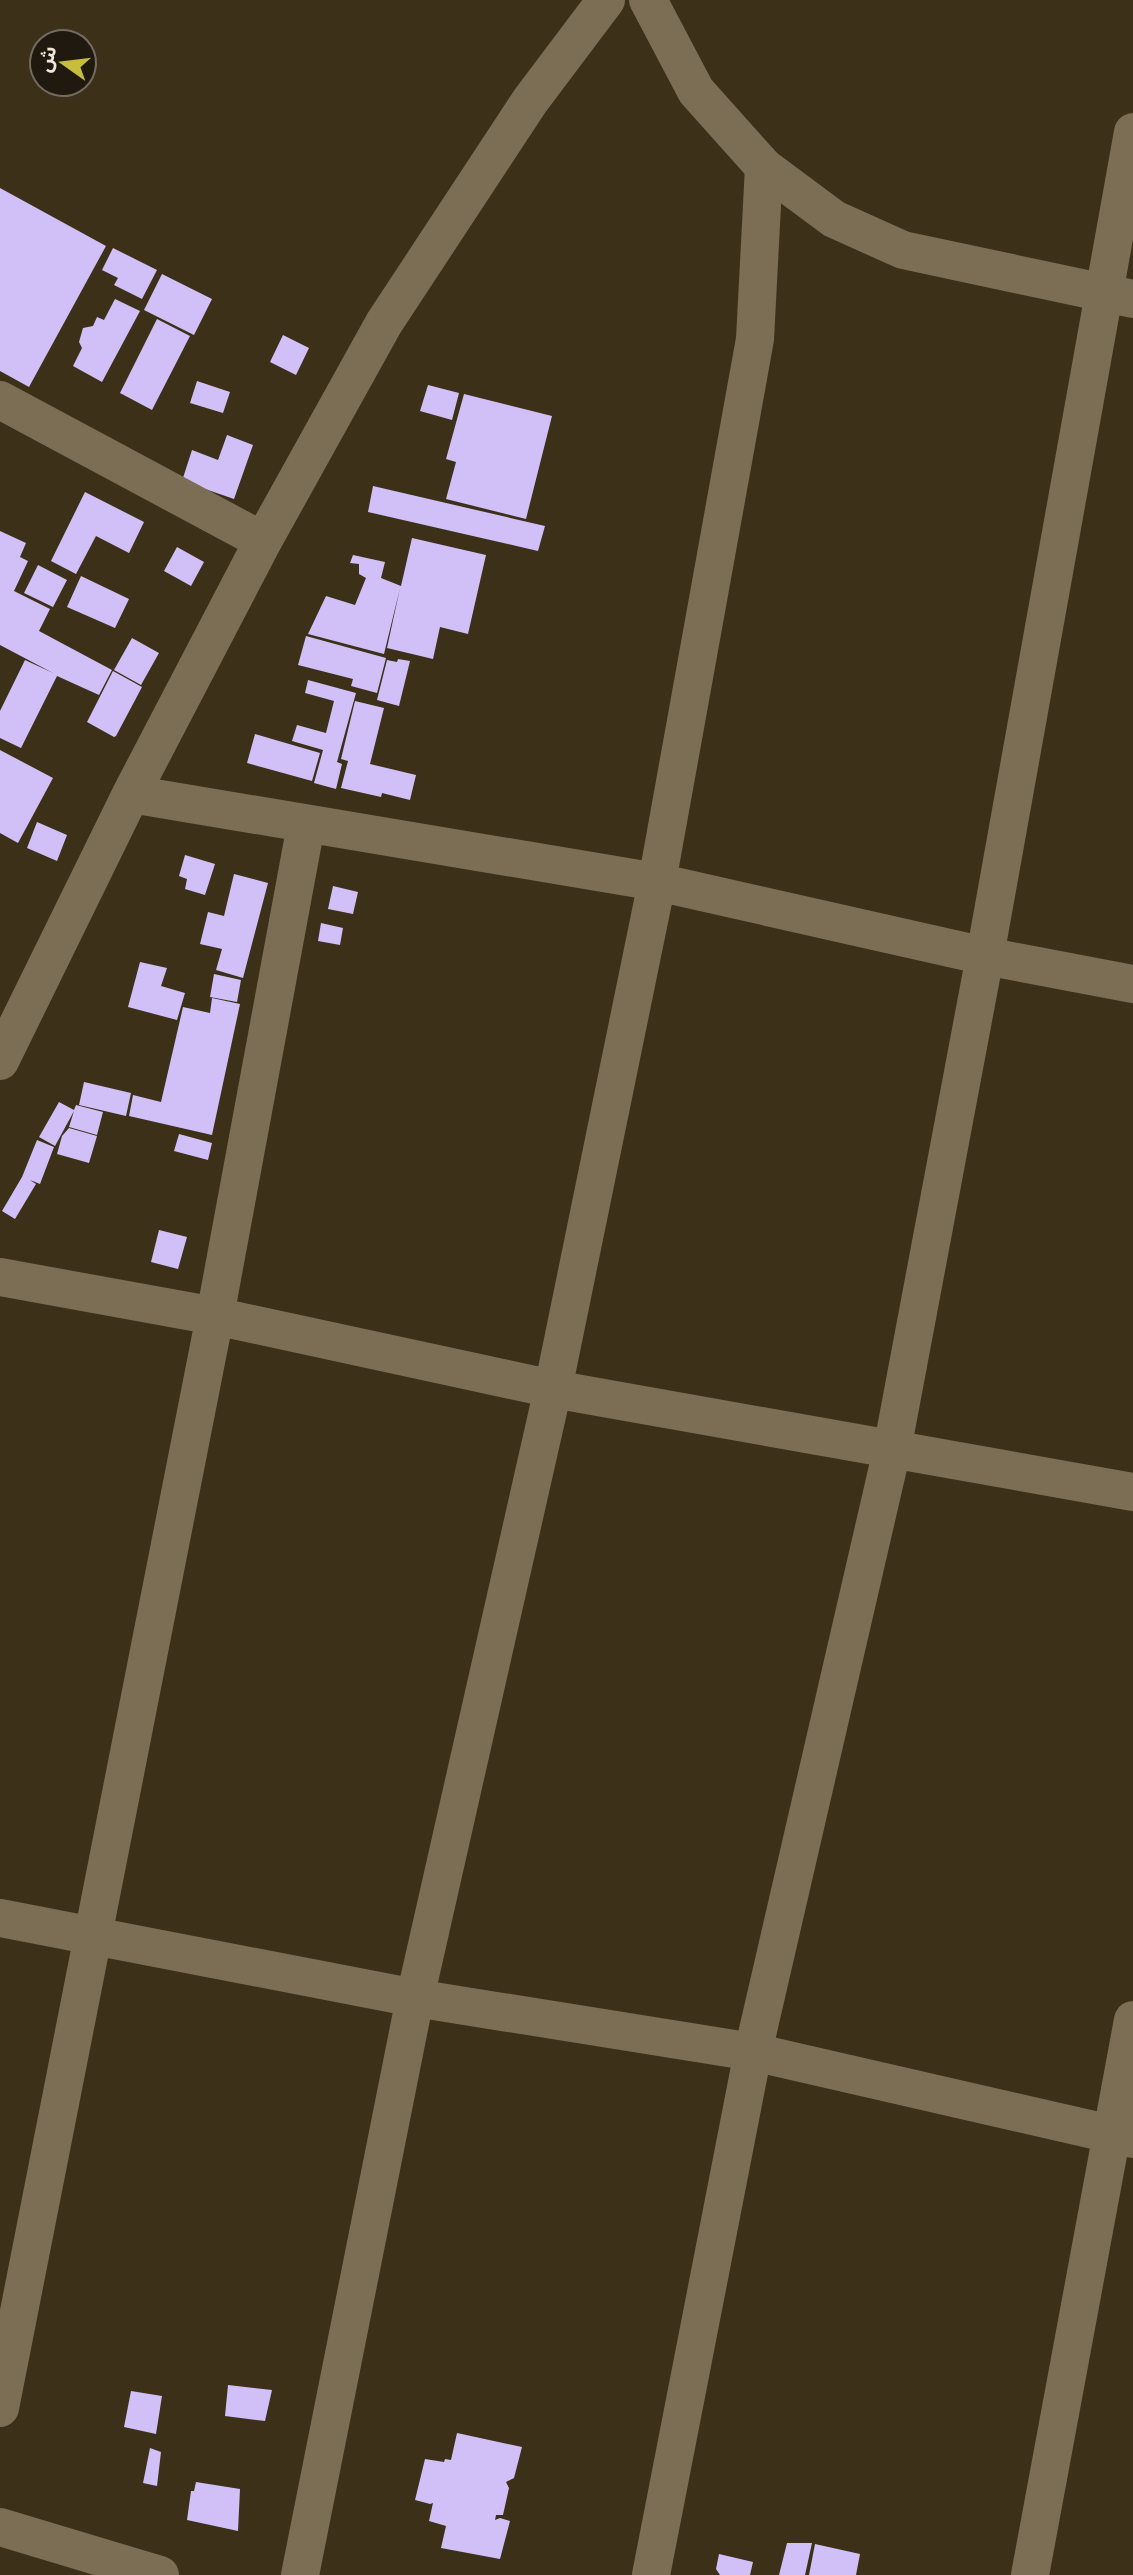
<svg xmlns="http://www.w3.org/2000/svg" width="1133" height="2575" font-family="'Zilla Slab','Noto Sans Arabic',serif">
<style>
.building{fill:#d0c0f7}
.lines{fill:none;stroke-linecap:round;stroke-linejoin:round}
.street{stroke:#7c6e55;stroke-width:38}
.secondary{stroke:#7c6e55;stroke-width:38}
</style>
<rect width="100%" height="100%" fill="#3d3019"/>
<!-- building -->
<path class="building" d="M0,188L106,246L29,387L0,371Z
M113,248L157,270L142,299L114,285L118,278L102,270Z
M162,274L212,299L194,335L144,310Z
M115,299L140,311L102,382L73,366L82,348L79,342L83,328L93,326L97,317L104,320Z
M157,319L190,336L152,410L120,393Z
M283,335L309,348L296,375L270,362Z
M197,381L230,392L223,413L190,403Z
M428,385L459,393L452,420L420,411Z
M464,394L552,416L526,519L446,499L456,462L446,459Z
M227,435L253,445L234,499L182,481L192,450L218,460Z
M373,486L545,526L538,551L368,512Z
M85,492L144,522L129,553L96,536L76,574L51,561Z
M0,531L26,543L20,557L28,561L14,591L50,609L39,631L112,670L99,695L57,676L21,748L0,738V711L25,660L53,673L0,645Z
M412,538L486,555L468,634L440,627L433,659L387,648L400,588L384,654L308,634L326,596L355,605L366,578L359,574V564L350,563L353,555L385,562L381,578L401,586Z
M177,547L204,562L191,586L164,571Z
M38,565L67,580L53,607L24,593Z
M81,576L129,599L115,628L67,607Z
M306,636L386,658L377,693L351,686L353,679L298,665Z
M132,638L159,653L141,685L114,670Z
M398,659L410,661L399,706L377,700L387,660L397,662Z
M113,671L142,687L116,736L114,737L87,722Z
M308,680L356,693L337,762L342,764L336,789L314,783L323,750L292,741L297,725L326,733L334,701L305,693Z
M355,701L384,708L370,764L416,775L410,800L382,793L381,797L341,788L348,761L341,759Z
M255,734L320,753L312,781L247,763Z
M0,750L53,778L18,843L0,833Z
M37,822L67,835L57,861L27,848Z
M185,855L215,864L205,895L185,889L187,879L179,876Z
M234,874L268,883L243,978L216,970L222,949L200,944L208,912L224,916Z
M333,886L358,892L353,914L328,909Z
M321,923L343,928L340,945L318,941Z
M140,962L167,968L161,986L185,993L177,1020L128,1007Z
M214,974L241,980L237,1002L210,997Z
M212,998L240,1004L212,1135L129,1116L133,1095L161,1102L183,1007L210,1013Z
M84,1082L131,1093L126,1116L79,1105Z
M59,1102L74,1110L76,1105L103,1112L97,1135L69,1127L74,1111L55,1146L39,1137Z
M69,1128L97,1136L89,1163L57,1154L62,1136Z
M179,1134L212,1143L208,1160L174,1151Z
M37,1140L54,1147L40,1184L30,1180L36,1184L15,1219L2,1211L22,1177Z
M159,1230L187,1237L178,1269L151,1262Z
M228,2385L272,2390L265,2421L225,2416Z
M131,2391L162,2396L156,2434L124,2427Z
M457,2433L522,2447L514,2478L506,2482L509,2488L503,2515H496L495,2520L500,2518L510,2521L500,2559L441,2548L446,2526L429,2521L433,2503L430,2504L415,2500L425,2459L444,2462L445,2459L451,2460Z
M150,2448L161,2452L157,2486L143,2483Z
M196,2482L240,2489L238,2531L187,2520L191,2491H194Z
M787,2543H812L805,2575H779Z
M815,2544L860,2554L856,2575H809Z
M719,2554L753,2562L750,2575H720L716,2569Z"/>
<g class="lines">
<!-- street -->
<path class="street" d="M0,400L263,541
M131,794L657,882L985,956L1133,984
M0,1061L131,794L263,541L384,323L530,101L606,0
M0,1277L215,1316L553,1389L1133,1492
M0,1918L415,1998L753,2052L1133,2139
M0,2408L215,1316L306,825
M0,2527L160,2575
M300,2575L415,1998L553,1389L657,882L755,339L764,167
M651,2575L753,2052L892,1450L985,956L1133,132
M1030,2575L1133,2020"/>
<!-- secondary -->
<path class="secondary" d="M648,0L696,91L764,167L834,219L903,250L1133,299"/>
</g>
<!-- north arrow -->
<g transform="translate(63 63) rotate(284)"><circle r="33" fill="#1f190f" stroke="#726b5f" stroke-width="2"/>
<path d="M0-5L12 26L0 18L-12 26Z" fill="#c6bc3d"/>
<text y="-10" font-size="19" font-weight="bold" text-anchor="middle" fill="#eee6d8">ش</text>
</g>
</svg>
